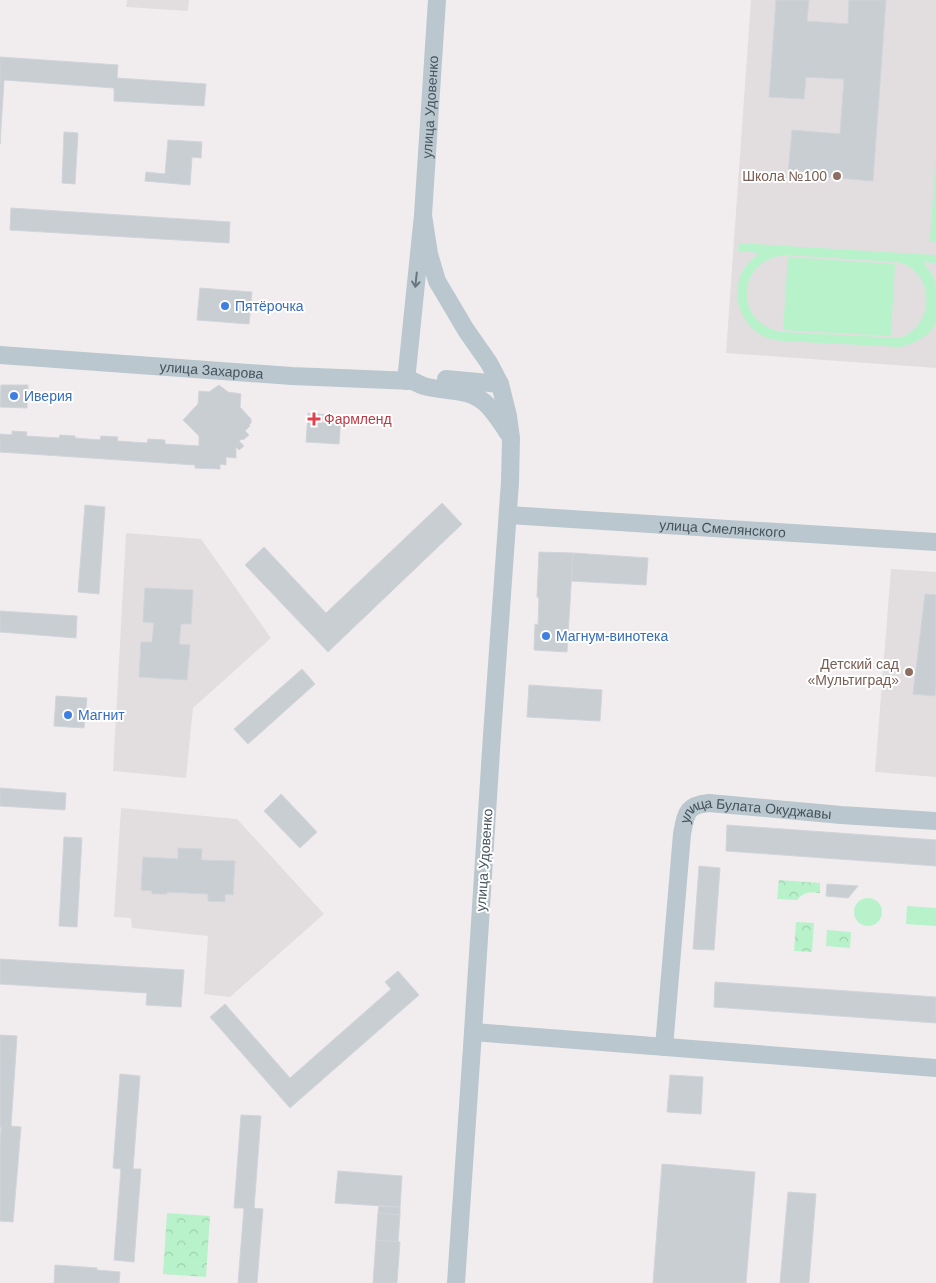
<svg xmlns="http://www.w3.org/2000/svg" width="936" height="1283" font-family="Arial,sans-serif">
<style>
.education{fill:#e2dee0}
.green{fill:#b8f2ca;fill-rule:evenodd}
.forest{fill:url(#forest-crowns)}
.building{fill:#c9ced3;stroke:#d1d4da}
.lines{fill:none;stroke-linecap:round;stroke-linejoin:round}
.minor{stroke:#bac7ce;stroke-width:18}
.oneway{stroke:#67767f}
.education-dot{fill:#8d6e63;stroke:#fff;stroke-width:2}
.shop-dot{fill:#3f7fe0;stroke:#fff;stroke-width:2}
.health-dot{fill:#e0444e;stroke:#fff;stroke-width:2}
.labels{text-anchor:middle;stroke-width:4;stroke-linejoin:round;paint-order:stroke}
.street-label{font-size:14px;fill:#44535d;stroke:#fff}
.education-label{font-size:14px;fill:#785e54;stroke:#fff;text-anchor:end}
.shop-label{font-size:14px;fill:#366cbe;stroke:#fff;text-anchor:start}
.health-label{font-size:14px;fill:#be3a42;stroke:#fff;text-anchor:start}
</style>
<defs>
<pattern id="forest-crowns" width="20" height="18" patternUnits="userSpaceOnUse" patternTransform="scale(1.25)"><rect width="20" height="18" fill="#b8f2ca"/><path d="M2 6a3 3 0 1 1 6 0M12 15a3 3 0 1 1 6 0" fill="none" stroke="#9fd1b0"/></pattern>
</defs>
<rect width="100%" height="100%" fill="#f1edee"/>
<!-- education -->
<path class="education" d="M127,0H189L188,11L126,7Z
M751,0H936V368L726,353Z
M126,533L201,539L271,638L193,708L186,778L113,771Z
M891,569L936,572V777L875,772Z
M121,808L237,819L324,914L230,997L204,994L208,936L132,928L131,918L114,917Z"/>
<!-- green -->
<path class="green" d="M936,152V242L930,241Z
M739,243L936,255V263L923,262C936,278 936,280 936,301C936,307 936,314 936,320C934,335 913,344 900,347L782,341C775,340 769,339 763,336C740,324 731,295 742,272C746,264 753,258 760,253L738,251ZM787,255L896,262C936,269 936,327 899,338L783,332C732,324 736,258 787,255Z
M788,257L895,264L891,336L783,330Z
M854 912a14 14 0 1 1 28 0a14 14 0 1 1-28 0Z
M907,906L936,908V926L906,924Z"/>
<!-- forest -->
<path class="forest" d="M779,880L820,883V893C809,892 804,892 797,900L777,899Z
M796,922L814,923L812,952L794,951Z
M827,930L851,932L850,948L826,946Z
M167,1213L210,1216L206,1277L163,1274Z"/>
<!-- building -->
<path class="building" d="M776,0H809L807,21L848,24L849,0H886L873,181L788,174L792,130L840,134L844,79L806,77L804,99L769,97Z
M0,57L118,65L117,78L206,84L204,106L114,101V88L4,80L0,144Z
M64,132L78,133L75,184L62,183Z
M168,140L202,142L201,158L192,157L190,185L145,181L146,172L165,174Z
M11,208L230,222L229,243L10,230Z
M200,288L252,292L249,324L197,320Z
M1,385H28L27,408L0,407Z
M219,385L228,392L241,394L240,407L251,419V423L249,425L250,426L245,431L249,435L243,440L242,439L239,441L244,446L239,450L236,447V458L226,457V465L220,464V469L195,468V465L0,452V434L12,435V431L27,432L26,436L59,438L60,435L75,436V438L100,440L101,436L118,437L117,441L147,443L148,439L165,440V444L199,446V436L183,420L198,404L199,391L209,392Z
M308,413L341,416L339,444L306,442Z
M442,503L462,524L328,652L245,565L264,547L326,613Z
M85,505L105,507L99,594L78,592Z
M539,552L573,553L567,652L534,650L535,624L538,625L539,598L537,597Z
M573,553L648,558L646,585L571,581Z
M145,588L193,590L191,624H181L179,644L190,645L187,680L139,677L141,642H152L154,623L143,622Z
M925,594L936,595V685L935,696L913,694Z
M0,611L77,616L76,638L0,632Z
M302,669L315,684L248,744L234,729Z
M529,685L602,690L600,721L527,717Z
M56,696L87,698L84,728L54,726Z
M0,788L66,793L65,810L0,806Z
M281,794L317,832L300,848L264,811Z
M727,825L936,840V866L726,851Z
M64,837L82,838L77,927L59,926Z
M178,848L202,849L201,860L235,861L233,895L225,894V902L208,901V894L167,892V894H152V891L141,890L143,857L178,859Z
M699,866L720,868L714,950L693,949Z
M827,884L858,886L848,898L826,896Z
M0,959L184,970L181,1007L146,1005L147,993L0,984Z
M398,971L419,995L290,1108L210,1017L225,1004L290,1078L391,989L385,982Z
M715,982L936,997V1023L714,1007Z
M0,1035L17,1036L11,1126L21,1127L13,1222L0,1221V1146L1,1127H0Z
M120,1074L140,1076L133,1169H141L134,1262L114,1260L121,1169L113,1168Z
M670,1075L703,1077L701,1114L667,1112Z
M241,1115L261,1116L254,1208L263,1209L257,1283H238L244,1208H234Z
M662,1164L755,1172L746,1283H653Z
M338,1171L402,1176L400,1207L335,1203Z
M788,1192L816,1194L809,1283H780Z
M379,1206L400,1207V1215L378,1213Z
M378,1213L400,1215L398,1242L376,1240Z
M376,1240L400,1242L397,1283H373Z
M55,1265L97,1268V1270L120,1272L119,1283H54Z"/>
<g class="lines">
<!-- minor -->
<g class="minor">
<path d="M423,215L429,254L437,281L466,330L489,363L500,384L508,416L511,438L510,482L492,735L473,1032L456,1283"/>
<path id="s1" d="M0,355L292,376L413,381C417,383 420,385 424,386C444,392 467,388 484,402C494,410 501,423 508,433"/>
<path d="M446,379L500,384"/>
<path id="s2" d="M406,381L423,215L437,0"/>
<path id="s3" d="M508,515L936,542"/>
<path d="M473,1032L936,1068"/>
<path id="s4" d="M664,1047L682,834C686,814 686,805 709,803L841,815L936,821"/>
</g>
</g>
<!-- one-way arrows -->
<defs><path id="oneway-shaft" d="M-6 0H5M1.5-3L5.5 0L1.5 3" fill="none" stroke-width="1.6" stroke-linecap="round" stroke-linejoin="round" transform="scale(1.25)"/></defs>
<use class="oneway" href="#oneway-shaft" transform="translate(416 280) rotate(96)"/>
<!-- markers -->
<g class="education-dot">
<circle cx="837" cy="176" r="5"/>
<circle cx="909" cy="672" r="5"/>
</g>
<g class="shop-dot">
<circle cx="225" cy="306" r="5"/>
<circle cx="14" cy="396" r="5"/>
<circle cx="546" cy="636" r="5"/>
<circle cx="68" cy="715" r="5"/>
</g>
<path class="health-dot" d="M311.5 411.5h5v5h5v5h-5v5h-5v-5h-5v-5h5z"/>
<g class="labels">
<!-- street labels -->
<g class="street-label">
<text dy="5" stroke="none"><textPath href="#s2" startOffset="275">улица Удовенко</textPath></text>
<text dy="5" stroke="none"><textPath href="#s1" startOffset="212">улица Захарова</textPath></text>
<text dy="5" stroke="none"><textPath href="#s3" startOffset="215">улица Смелянского</textPath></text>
<text dy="5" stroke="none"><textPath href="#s4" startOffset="304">улица Булата Окуджавы</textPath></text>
<text transform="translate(484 860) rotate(-86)" y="5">улица Удовенко</text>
</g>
<!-- education labels -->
<g class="education-label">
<text x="827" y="181">Школа №100</text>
<text x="899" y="669">Детский сад<tspan x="899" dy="16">«Мультиград»</tspan></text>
</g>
<!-- shop labels -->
<g class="shop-label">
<text x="235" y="311">Пятёрочка</text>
<text x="24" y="401">Иверия</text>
<text x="556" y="641">Магнум-винотека</text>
<text x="78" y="720">Магнит</text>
</g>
<!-- health labels -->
<g class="health-label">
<text x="324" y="424">Фармленд</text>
</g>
</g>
</svg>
